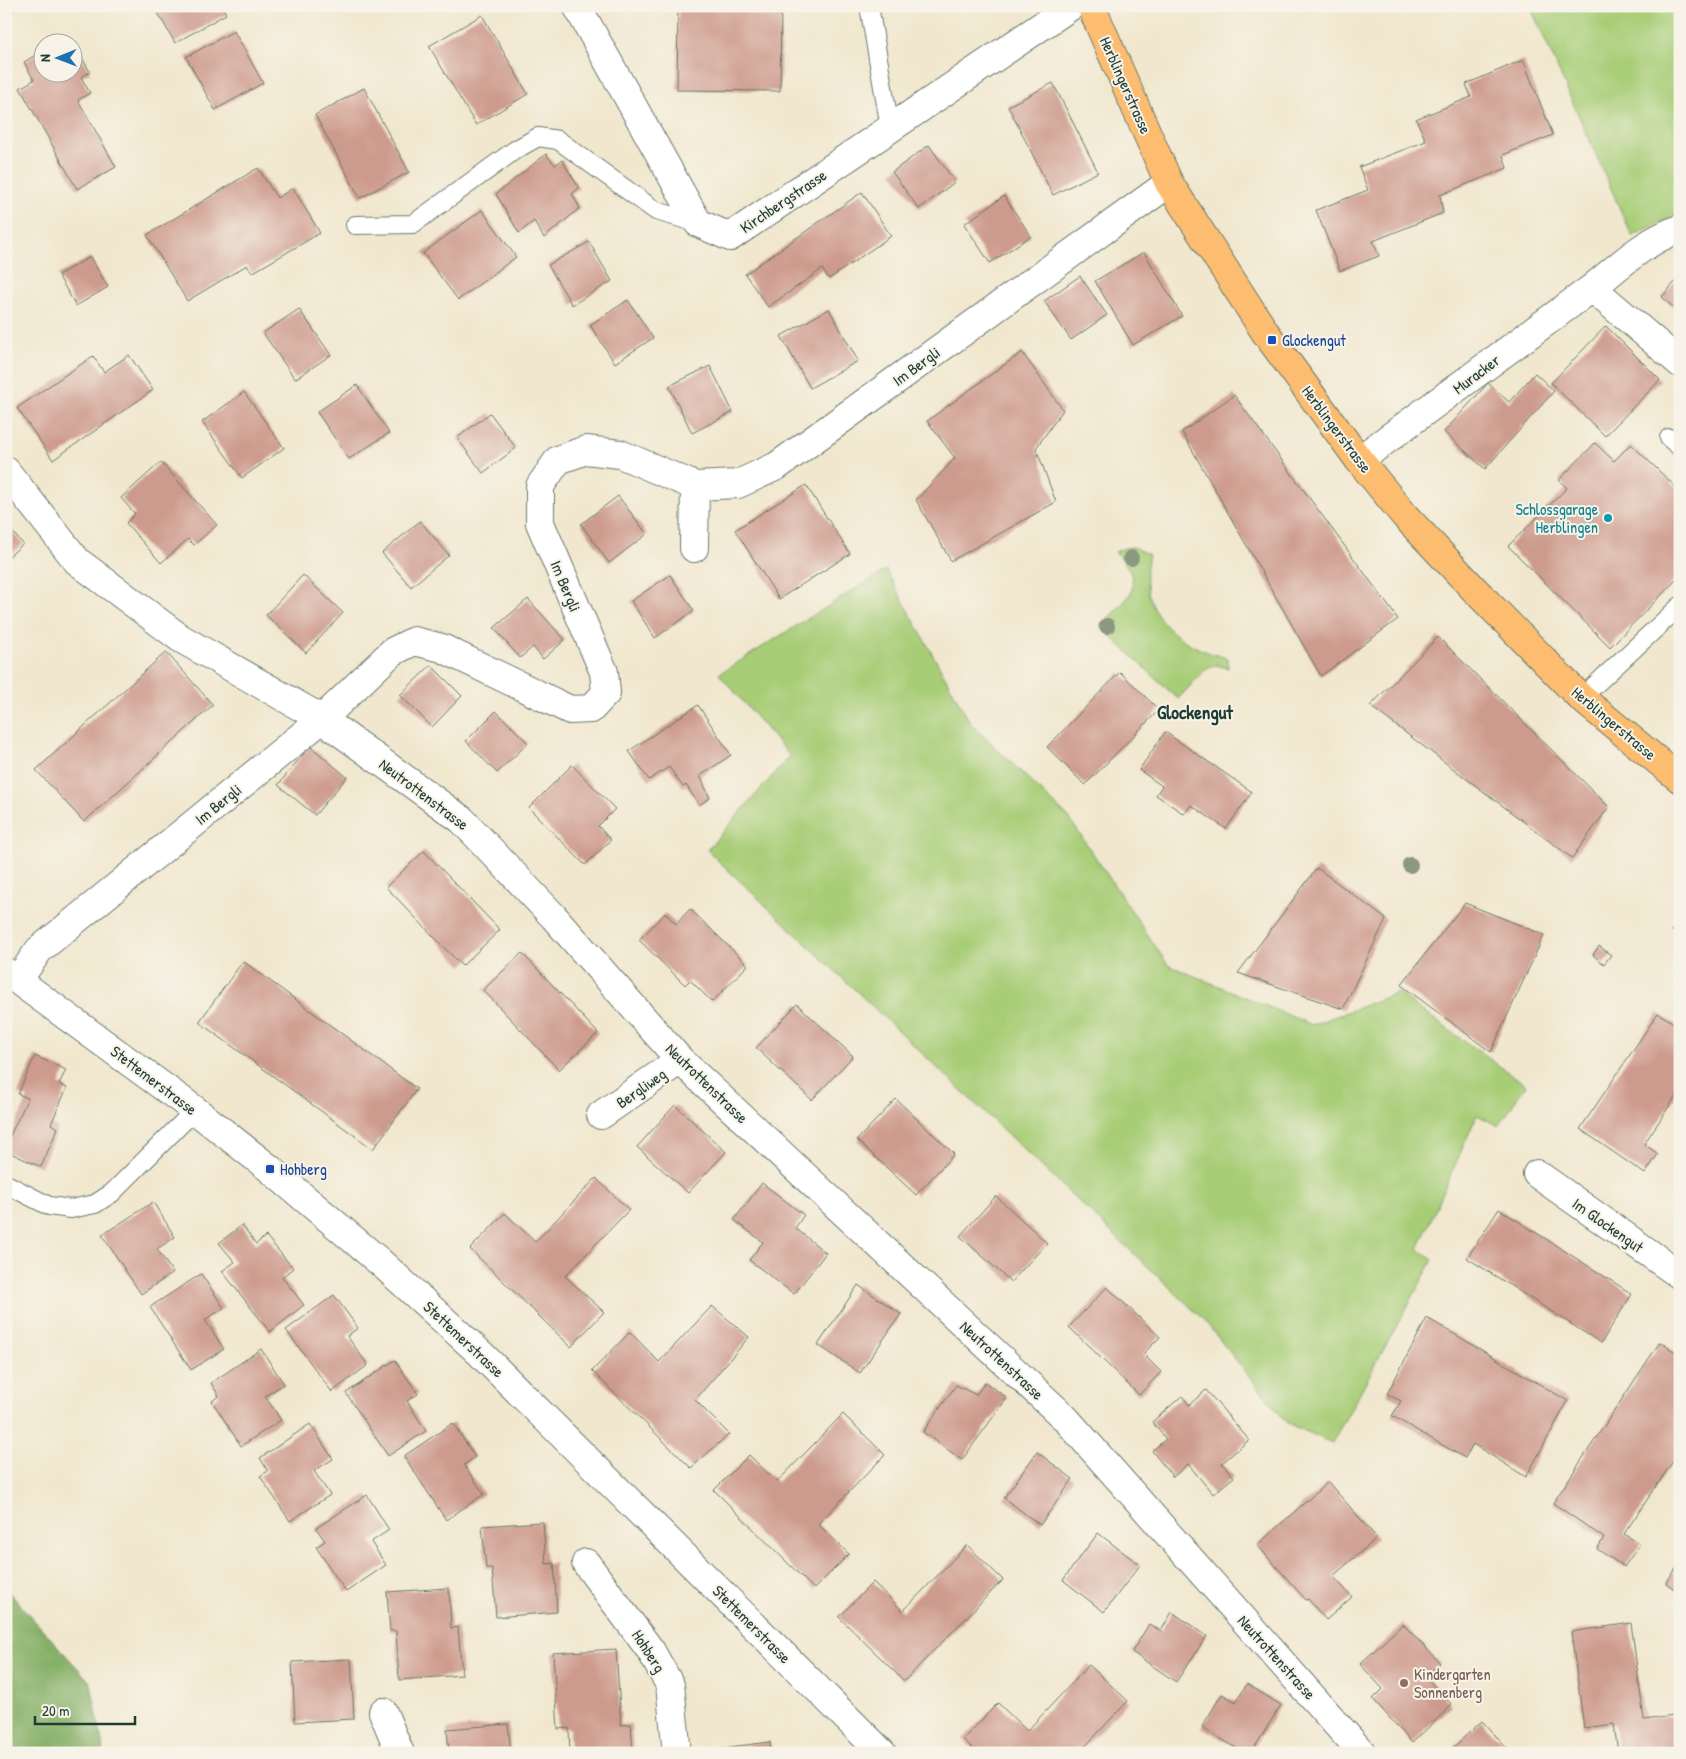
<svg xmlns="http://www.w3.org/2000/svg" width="1686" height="1759" font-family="'Patrick Hand',sans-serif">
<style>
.green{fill:#a8cd77;stroke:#648556}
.forest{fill:#86b068;stroke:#52764e}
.building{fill:#cd9b8d}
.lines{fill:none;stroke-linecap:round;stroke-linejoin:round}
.lane-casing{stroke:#68786a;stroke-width:20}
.street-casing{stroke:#68786a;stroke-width:30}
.primary-casing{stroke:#68786a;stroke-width:30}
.lane{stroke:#fff;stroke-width:18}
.street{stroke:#fff;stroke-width:28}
.primary{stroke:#fcbd6f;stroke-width:28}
.tree{fill:#8c9980}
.transit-dot{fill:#1a4fb4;stroke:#f7f3e8;stroke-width:2}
.culture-dot{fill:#0f9aa8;stroke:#f7f3e8;stroke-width:2}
.education-dot{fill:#8d6e63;stroke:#f7f3e8;stroke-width:2}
.labels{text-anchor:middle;stroke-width:4;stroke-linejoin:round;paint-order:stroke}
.street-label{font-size:16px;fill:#1f3d34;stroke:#f7f3e8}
.transit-label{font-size:16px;fill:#164399;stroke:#f7f3e8;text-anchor:start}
.culture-label{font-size:16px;fill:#0d838f;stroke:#f7f3e8;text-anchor:end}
.education-label{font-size:16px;fill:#785e54;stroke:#f7f3e8;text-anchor:start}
.quarter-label{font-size:19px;font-weight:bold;fill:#1f3d34;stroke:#f7f3e8}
</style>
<rect width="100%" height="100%" fill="#f7f3e8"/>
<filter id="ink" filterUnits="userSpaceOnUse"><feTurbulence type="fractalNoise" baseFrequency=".02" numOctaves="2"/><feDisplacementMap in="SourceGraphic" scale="10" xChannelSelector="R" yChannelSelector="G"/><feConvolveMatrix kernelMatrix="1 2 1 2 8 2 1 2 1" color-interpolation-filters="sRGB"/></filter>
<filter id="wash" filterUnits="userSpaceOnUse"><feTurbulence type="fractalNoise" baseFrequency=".0096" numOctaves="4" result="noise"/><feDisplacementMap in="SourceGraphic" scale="20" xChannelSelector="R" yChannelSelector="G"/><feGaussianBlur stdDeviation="1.12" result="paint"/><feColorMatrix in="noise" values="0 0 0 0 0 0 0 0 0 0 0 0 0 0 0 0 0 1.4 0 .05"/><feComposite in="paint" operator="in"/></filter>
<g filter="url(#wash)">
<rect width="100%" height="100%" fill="#f1e7ce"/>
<!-- green -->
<path class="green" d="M1530,6H1680V213L1632,236Z
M1133,547L1149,555C1136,612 1177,647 1228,658V668L1216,665L1208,667L1178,699L1100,626C1107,618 1127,601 1130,594C1138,579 1125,561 1115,552L1124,548Z
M886,570L971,724L1069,818L1168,965L1312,1025L1397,993L1526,1085L1499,1126L1477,1115L1418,1249L1433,1260L1332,1443L1287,1423L1203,1319L707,850L790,756L719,674Z"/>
<!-- forest -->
<path class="forest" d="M6,1589L91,1683L104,1753H6Z"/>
<g id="blocks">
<!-- building -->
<path class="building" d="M6,6H10L13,12L6,15Z
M154,6H222L226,14L175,43Z
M678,6H781L780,91L677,90Z
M482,15L528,94L476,125L429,46Z
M234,31L263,83L215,110L186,57Z
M42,51V72H72V58L80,54L90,72L81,77L90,93L78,100L116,167L77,189L20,88L34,80L24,62Z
M1523,60L1553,135L1503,155L1507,168L1440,195L1443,213L1373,241L1379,256L1340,271L1316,210L1368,190L1359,167L1426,141L1416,119L1471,97L1466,84Z
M1053,83L1098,172L1053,195L1008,106Z
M364,88L409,172L360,198L315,115Z
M929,145L955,182L919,209L892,172Z
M546,154L555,165L562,160L579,188L572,194L580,208L544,238L534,221L519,233L496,194Z
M258,168L277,198L293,188L320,233L252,273L247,265L187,301L147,235Z
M862,192L891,236L829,279L822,269L768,307L745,274Z
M1004,196L1031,236L990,263L964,224Z
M482,210L516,257L458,300L423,253Z
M589,242L612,281L572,305L548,265Z
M1144,252L1182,316L1133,345L1095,281Z
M90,257L108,287L76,306L58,275Z
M1080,276L1107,315L1071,340L1044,301Z
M1680,276V313L1662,297Z
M628,300L653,338L615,363L590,325Z
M299,309L331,355L295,379L263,333Z
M829,309L858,361L810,388L781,336Z
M1606,326L1660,380L1605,436L1551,383Z
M1022,352L1063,410L1036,448L1056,502L951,561L916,500L955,458L927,421Z
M129,355L153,390L53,460L17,408L93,356L104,372Z
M710,366L733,412L692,433L669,386Z
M1535,373L1554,391L1485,469L1444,432L1488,383L1509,402Z
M357,385L389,433L349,459L317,412Z
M244,392L284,448L242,478L202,422Z
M1234,395L1398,619L1321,676L1182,432Z
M490,413L516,448L483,473L457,438Z
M1595,443L1614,461L1631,444L1680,491V576L1610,647L1508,546L1567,488L1559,480Z
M161,462L217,525L194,545L188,539L161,563L126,523L135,514L121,498Z
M806,485L850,554L779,599L735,530Z
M618,496L647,534L609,563L581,524Z
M420,521L449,555L411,587L382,553Z
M6,525L23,544L7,558L6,557Z
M303,575L343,613L306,653L266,615Z
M670,575L694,611L655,638L631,601Z
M528,599L565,640L543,659L533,647L520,658L494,628Z
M1438,637L1609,807L1572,858L1370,706Z
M166,652L213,705L84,822L36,770Z
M431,665L462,696L432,727L400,695Z
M1120,672L1159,710L1085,785L1047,747Z
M698,705L731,755L700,776L710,798L699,805L686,785L683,787L669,767L649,780L629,751Z
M496,711L528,743L497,773L466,741Z
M1165,732L1252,792L1226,829L1191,805L1184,814L1156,795L1162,786L1139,770Z
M310,746L347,777L315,815L278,785Z
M572,765L615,809L598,826L611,840L585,865L529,808Z
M424,851L500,930L462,966L386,887Z
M1317,868L1386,919L1343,1009L1238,973Z
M1465,903L1544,935L1491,1052L1401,985Z
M690,909L748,965L712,1002L690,980L685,985L639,940L665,913L676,924Z
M1680,920V936L1672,931Z
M1599,946L1611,955L1604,964L1593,955Z
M522,953L598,1033L559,1070L483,990Z
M243,961L417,1089L373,1149L199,1022Z
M797,1004L853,1056L812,1100L756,1048Z
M1658,1013L1680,1027V1090L1644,1144L1658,1154L1645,1174L1580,1129Z
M35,1056L66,1070L59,1084L67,1088L51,1124L58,1128L41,1167L6,1151V1144L28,1098L18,1094Z
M896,1099L954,1154L916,1195L857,1140Z
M675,1105L726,1152L688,1193L637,1147Z
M596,1178L629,1210L565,1276L604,1312L571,1347L470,1249L505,1213L535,1242Z
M762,1183L804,1215L795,1228L826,1253L794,1294L749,1260L763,1242L734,1220Z
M996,1196L1047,1243L1011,1282L960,1236Z
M153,1202L175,1237L157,1249L173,1273L141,1294L102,1235Z
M1499,1209L1632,1294L1601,1343L1467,1258Z
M242,1225L256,1244L266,1236L293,1268L282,1277L304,1305L270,1332L222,1271L235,1262L219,1243Z
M201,1274L224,1308L205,1320L224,1349L191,1370L150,1307Z
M858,1285L901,1314L860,1373L818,1345Z
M1107,1287L1160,1337L1143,1354L1161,1372L1139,1395L1069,1327Z
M334,1295L358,1328L347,1336L368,1365L332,1392L286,1330Z
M712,1306L749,1337L695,1400L729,1434L691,1468L592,1371L630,1332L659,1362Z
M1427,1318L1568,1401L1526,1477L1473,1444L1465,1458L1392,1416L1401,1401L1387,1394Z
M1660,1342L1680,1355V1451L1624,1534L1640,1544L1624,1567L1597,1549L1604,1538L1553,1503Z
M261,1349L284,1384L265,1396L281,1420L241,1446L212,1401L219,1396L211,1383Z
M395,1360L418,1394L407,1401L426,1431L388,1456L346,1393Z
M985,1382L1007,1398L962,1460L923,1432L956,1385L976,1395Z
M1206,1390L1249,1440L1222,1463L1234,1477L1213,1494L1188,1464L1173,1477L1152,1451L1166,1439L1152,1422L1182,1396L1189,1405Z
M843,1414L885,1455L818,1524L849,1554L814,1589L714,1490L749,1455L777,1482Z
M453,1423L475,1457L464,1465L484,1494L446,1520L404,1456Z
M310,1424L333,1459L314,1471L330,1495L290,1521L260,1476L268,1471L260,1458Z
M1037,1452L1073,1479L1040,1525L1004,1498Z
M1328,1482L1377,1538L1333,1576L1352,1597L1326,1620L1308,1599L1306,1600L1257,1545Z
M367,1495L389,1530L371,1542L386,1565L346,1592L316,1547L325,1541L316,1528Z
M543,1522L546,1564L554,1563L557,1612L496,1617L492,1568H486L482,1526Z
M1098,1533L1140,1565L1104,1612L1063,1580Z
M967,1545L1003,1580L904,1681L839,1617L873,1582L903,1611Z
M1680,1563V1593L1666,1583Z
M449,1588L451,1628L458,1627L462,1675L399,1680L396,1631H390L387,1592Z
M1172,1612L1207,1636L1176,1682L1132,1652L1149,1624L1161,1631Z
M1631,1623L1644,1720L1674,1716L1676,1722H1680V1745L1618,1753L1614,1724L1584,1728L1571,1632Z
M1403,1624L1440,1663L1426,1677L1452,1705L1412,1743L1373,1699L1383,1689L1360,1664Z
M616,1649L621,1725L631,1724L633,1753H570L569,1728L558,1729L553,1653Z
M351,1659L354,1719L295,1722L292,1662Z
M1089,1665L1128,1701L1079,1753H977L963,1739L998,1703L1027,1731Z
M1247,1684L1281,1705L1251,1753H1244L1202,1727L1222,1694L1236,1702Z
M1482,1721L1511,1753H1447Z
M508,1724L511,1753H449L447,1729Z
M770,1742L771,1753H697V1751Z"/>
</g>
</g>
<g filter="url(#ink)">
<use href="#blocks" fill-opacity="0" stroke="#68786a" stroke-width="1"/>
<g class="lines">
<defs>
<path id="lane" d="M869,6L890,128
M355,225L413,224L515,150L538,137L558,140L656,211L698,223
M1669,438L1680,447
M1581,698L1680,606
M6,1184L49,1206L71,1209L95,1204L112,1193L195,1110"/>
<path id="street" d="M577,6L698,223L730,237L1071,6
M1592,288L1680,363
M1359,460L1592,288C1619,266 1646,240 1680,229
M6,471L77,561L180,638L322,719L462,820L554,917L680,1060L1066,1419L1362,1753
M694,548L695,486
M6,972L195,1110L270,1169L380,1262L481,1354L882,1753
M18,980L39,950L322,719L392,652L414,641L442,648L570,710L591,709L606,693L604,672L540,523V486L558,460L586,450L620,454L695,486L738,484L777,466L1169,183
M601,1115L680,1060
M1537,1174L1680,1275
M586,1563L651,1651L670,1685L677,1753
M383,1712L400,1753"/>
<path id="primary" d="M1091,6L1169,183L1265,332L1359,460L1405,516L1473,588L1581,698L1680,779"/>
</defs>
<!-- lane casing -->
<use href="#lane" class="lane-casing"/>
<!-- street casing -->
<use href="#street" class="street-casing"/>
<!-- primary casing -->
<use href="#primary" class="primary-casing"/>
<!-- lane -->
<use href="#lane" class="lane"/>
<!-- street -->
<use href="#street" class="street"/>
<!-- primary -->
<use href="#primary" class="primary"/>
</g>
<!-- trees -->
<g class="tree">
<circle cx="1131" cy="558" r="8"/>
<circle cx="1107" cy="626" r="8"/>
<circle cx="1410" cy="865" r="8"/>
</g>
</g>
<!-- markers -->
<g class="transit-dot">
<rect x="1267" y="335" width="10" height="10" rx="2.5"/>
<rect x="265" y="1164" width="10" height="10" rx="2.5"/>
</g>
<circle class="culture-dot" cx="1608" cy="518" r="5"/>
<circle class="education-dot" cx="1404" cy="1683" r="5"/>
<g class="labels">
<!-- street labels -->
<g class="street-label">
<text transform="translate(1126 85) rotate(66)" y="6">Herblingerstrasse</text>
<text transform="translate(783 201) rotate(-34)" y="6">Kirchbergstrasse</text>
<text transform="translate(916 366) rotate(-36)" y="6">Im Bergli</text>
<text transform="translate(1476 374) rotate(-37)" y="6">Muracker</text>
<text transform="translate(1337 429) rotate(53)" y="6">Herblingerstrasse</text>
<text transform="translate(566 586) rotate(67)" y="6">Im Bergli</text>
<text transform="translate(1614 723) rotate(40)" y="6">Herblingerstrasse</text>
<text transform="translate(424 794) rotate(37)" y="6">Neutrottenstrasse</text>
<text transform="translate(218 804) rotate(-39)" y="6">Im Bergli</text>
<text transform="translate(154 1080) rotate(37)" y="6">Stettemerstrasse</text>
<text transform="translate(707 1083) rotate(44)" y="6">Neutrottenstrasse</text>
<text transform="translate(641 1088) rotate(-35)" y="6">Bergliweg</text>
<text transform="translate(1608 1225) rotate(35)" y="6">Im Glockengut</text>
<text transform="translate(464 1339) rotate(43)" y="6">Stettemerstrasse</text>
<text transform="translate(1002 1360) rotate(43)" y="6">Neutrottenstrasse</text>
<text transform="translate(752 1624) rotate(45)" y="6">Stettemerstrasse</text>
<text transform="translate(649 1651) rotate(57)" y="6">Hohberg</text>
<text transform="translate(1277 1657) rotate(48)" y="6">Neutrottenstrasse</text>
</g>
<!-- transit labels -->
<g class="transit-label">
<text x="1282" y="346">Glockengut</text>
<text x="280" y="1175">Hohberg</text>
</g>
<!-- culture labels -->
<g class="culture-label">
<text x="1598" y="515">Schlossgarage<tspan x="1598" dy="18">Herblingen</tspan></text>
</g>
<!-- education labels -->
<g class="education-label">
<text x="1414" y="1680">Kindergarten<tspan x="1414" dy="18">Sonnenberg</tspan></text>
</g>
<!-- quarter labels -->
<g class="quarter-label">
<text x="1195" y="719">Glockengut</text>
</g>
</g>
<!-- margin -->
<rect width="1686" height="1759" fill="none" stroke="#f7f3e8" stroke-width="25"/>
<!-- north arrow -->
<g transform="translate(58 58) rotate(269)"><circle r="24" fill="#f7f3e8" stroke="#a1aaa0"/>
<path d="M0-4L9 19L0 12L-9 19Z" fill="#1f6fb2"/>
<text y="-8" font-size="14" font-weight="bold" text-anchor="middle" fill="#1f3d34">N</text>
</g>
<!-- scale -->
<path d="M35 1716v8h100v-8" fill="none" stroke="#1f3d34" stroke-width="2.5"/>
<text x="42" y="1716" font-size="15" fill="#1f3d34" stroke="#f7f3e8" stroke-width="4" paint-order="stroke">20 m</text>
</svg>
